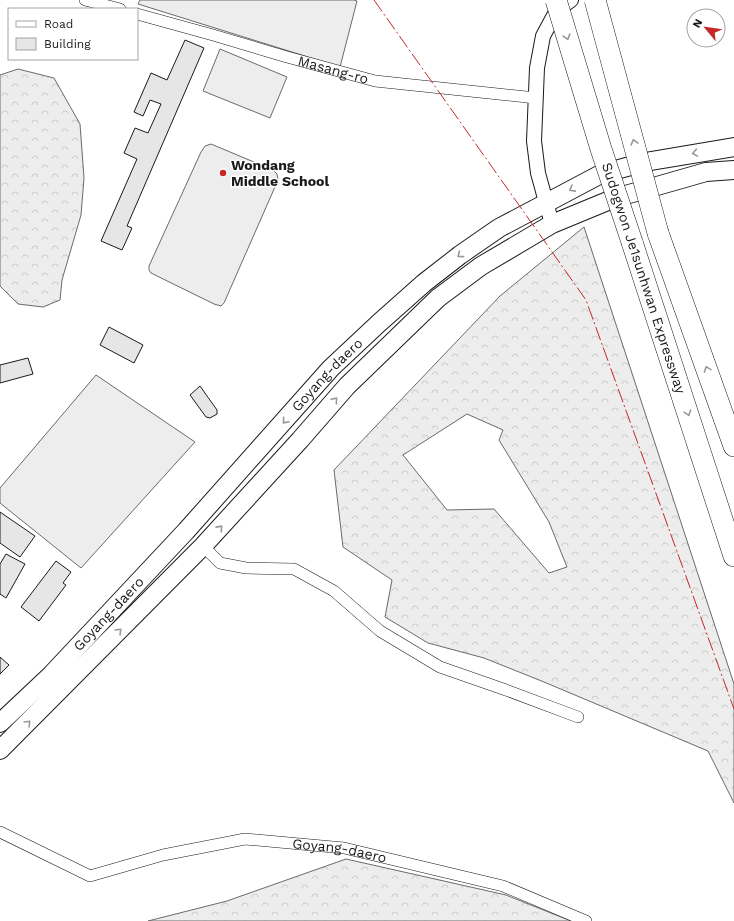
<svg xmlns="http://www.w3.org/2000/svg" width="734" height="921" font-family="'Work Sans',sans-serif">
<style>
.forest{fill:url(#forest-crowns);stroke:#6a6a6a;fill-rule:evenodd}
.built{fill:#ededed;stroke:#6a6a6a}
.building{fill:#e6e6e6;stroke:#1a1a1a}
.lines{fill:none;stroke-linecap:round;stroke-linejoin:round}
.minor-casing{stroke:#1a1a1a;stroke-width:12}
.tertiary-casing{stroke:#1a1a1a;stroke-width:16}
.primary-casing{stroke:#1a1a1a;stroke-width:20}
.motorway-casing{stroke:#1a1a1a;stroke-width:22}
.minor{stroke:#fff;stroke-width:11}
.tertiary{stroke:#fff;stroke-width:14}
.primary{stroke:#fff;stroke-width:18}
.motorway{stroke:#fff;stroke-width:21}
.motorway-bridge-casing{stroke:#1a1a1a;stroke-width:22;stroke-linecap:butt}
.motorway-bridge{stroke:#fff;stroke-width:21}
.power{stroke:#c62828;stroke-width:1;stroke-dasharray:14 3 2 3;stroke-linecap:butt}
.oneway{stroke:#989898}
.poi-dot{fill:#c62828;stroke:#fff;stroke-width:1.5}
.labels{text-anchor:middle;stroke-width:3;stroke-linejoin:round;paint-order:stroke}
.street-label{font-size:14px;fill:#1a1a1a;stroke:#fff}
.poi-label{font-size:14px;font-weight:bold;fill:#1a1a1a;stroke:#fff;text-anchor:start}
</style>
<defs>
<pattern id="forest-crowns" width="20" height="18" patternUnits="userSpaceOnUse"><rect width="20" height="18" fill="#ededed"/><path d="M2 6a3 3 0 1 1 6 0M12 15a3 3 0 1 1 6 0" fill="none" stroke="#cbcbcb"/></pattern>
</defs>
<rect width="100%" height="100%" fill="#fff"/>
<!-- forest -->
<path class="forest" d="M18,69L54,78L80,124L84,178L81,215L62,280L60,300L43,307L18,304L0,286V75Z
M584,227L734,684V803L708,751L544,682L484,658L428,643L385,617L392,580L343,547L334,470L500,296ZM467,414L503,430L499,440L549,522L567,567L549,573L494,509L447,510L403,455Z
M346,859L506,895L571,921H148L227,901Z"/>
<!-- built -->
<path class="built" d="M140,0H354L357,1L340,67L138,4Z
M220,49L287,77L270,118L203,91Z
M211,144L273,170L277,174L278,180L224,303L221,306L214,304L151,273L149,270V266L201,152L205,146Z
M96,375L195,442L81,568L0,503V488Z"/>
<!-- building -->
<path class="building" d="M185,40L204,48L127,226L132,228L122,250L101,241L137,159L124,153L135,128L148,133L161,104L150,100L143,116L134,112L151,73L167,80Z
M109,327L143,345L134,363L100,345Z
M28,358L33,374L0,383V365Z
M200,386L217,410V414L210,418L206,417L190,395Z
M0,512L35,536L20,557L0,543Z
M6,554L25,564L6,598L0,594V564Z
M56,561L71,572L63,583L66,585L39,621L21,607Z
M0,657L9,665L0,674Z"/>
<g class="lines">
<defs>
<g id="minor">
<path d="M85,0L120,9"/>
<path id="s1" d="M137,14L213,35L287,57L375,81L536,98"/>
<path d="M203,546L220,563L246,568L294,569L334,591L380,631L440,667L506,690L578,717"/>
<path id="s2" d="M0,832L90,876L163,855L245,839L344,848L503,886L586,921"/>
</g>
<path id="tertiary" d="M552,224L538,173L534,141L537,68L543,36L557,10L571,0"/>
<g id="primary">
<path id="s3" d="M0,723L51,675L186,531L331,368L379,323L424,283L460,255L499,228L601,174L645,162L734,147"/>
<path d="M0,750L203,546L300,440L347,386L438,298L481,266L552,224L615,198L706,172L734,170"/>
</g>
<path id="motorway" d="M658,233L734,446
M632,242L734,556"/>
</defs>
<!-- minor casing -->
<use href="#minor" class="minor-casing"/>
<!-- tertiary casing -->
<use href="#tertiary" class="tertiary-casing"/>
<!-- primary casing -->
<use href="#primary" class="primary-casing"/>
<!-- motorway casing -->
<use href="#motorway" class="motorway-casing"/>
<!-- minor -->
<use href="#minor" class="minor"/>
<!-- tertiary -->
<use href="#tertiary" class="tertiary"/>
<!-- primary -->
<use href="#primary" class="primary"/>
<!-- motorway -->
<use href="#motorway" class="motorway"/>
<defs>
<path id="motorway-bridge" d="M556,0L601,149L632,242
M595,0L658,233"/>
</defs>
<!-- motorway-bridge casing -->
<use href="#motorway-bridge" class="motorway-bridge-casing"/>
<!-- motorway-bridge -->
<use href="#motorway-bridge" class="motorway-bridge"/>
<!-- power -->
<path class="power" d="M374,0L586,300L734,709"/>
</g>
<!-- one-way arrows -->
<defs><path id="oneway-chevron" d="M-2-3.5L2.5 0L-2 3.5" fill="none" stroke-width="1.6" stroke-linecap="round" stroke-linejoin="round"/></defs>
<g class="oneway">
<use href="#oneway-chevron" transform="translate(567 37) rotate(74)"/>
<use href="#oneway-chevron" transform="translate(634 142) rotate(-105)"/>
<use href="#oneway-chevron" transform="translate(695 153) rotate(170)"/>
<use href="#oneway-chevron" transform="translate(572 189) rotate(152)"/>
<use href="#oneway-chevron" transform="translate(460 255) rotate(143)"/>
<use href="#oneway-chevron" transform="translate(707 369) rotate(-110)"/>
<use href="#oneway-chevron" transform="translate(335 400) rotate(-49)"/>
<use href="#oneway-chevron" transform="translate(688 413) rotate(72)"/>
<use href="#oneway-chevron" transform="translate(285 421) rotate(131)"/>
<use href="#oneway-chevron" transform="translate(220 528) rotate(-48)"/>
<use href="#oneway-chevron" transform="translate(119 631) rotate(-45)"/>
<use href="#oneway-chevron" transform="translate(28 723) rotate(-45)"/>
</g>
<!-- markers -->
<circle class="poi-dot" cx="223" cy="173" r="4"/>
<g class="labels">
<!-- street labels -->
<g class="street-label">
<text dy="5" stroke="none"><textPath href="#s1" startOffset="204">Masang-ro</textPath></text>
<text transform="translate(644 278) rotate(72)" y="5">Sudogwon Je1sunhwan Expressway</text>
<text dy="5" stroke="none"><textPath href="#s3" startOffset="478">Goyang-daero</textPath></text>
<text dy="5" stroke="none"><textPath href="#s3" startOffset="154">Goyang-daero</textPath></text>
<text dy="5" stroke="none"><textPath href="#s2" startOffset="355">Goyang-daero</textPath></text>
</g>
<!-- poi labels -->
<g class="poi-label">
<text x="231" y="170">Wondang<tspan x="231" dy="16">Middle School</tspan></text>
</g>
</g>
<!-- legend -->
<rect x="8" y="8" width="130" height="52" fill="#ffffff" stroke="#a3a3a3"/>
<rect x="16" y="21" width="20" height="6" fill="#ffffff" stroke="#a3a3a3"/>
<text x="44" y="28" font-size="12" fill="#1a1a1a">Road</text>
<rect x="16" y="38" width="20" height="12" fill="#e6e6e6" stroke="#a3a3a3"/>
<text x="44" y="48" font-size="12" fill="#1a1a1a">Building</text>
<!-- north arrow -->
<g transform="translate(706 28) rotate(299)"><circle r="19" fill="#ffffff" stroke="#a3a3a3"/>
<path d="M0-3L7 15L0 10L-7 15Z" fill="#c62828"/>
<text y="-6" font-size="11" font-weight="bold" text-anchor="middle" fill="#1a1a1a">N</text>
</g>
</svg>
